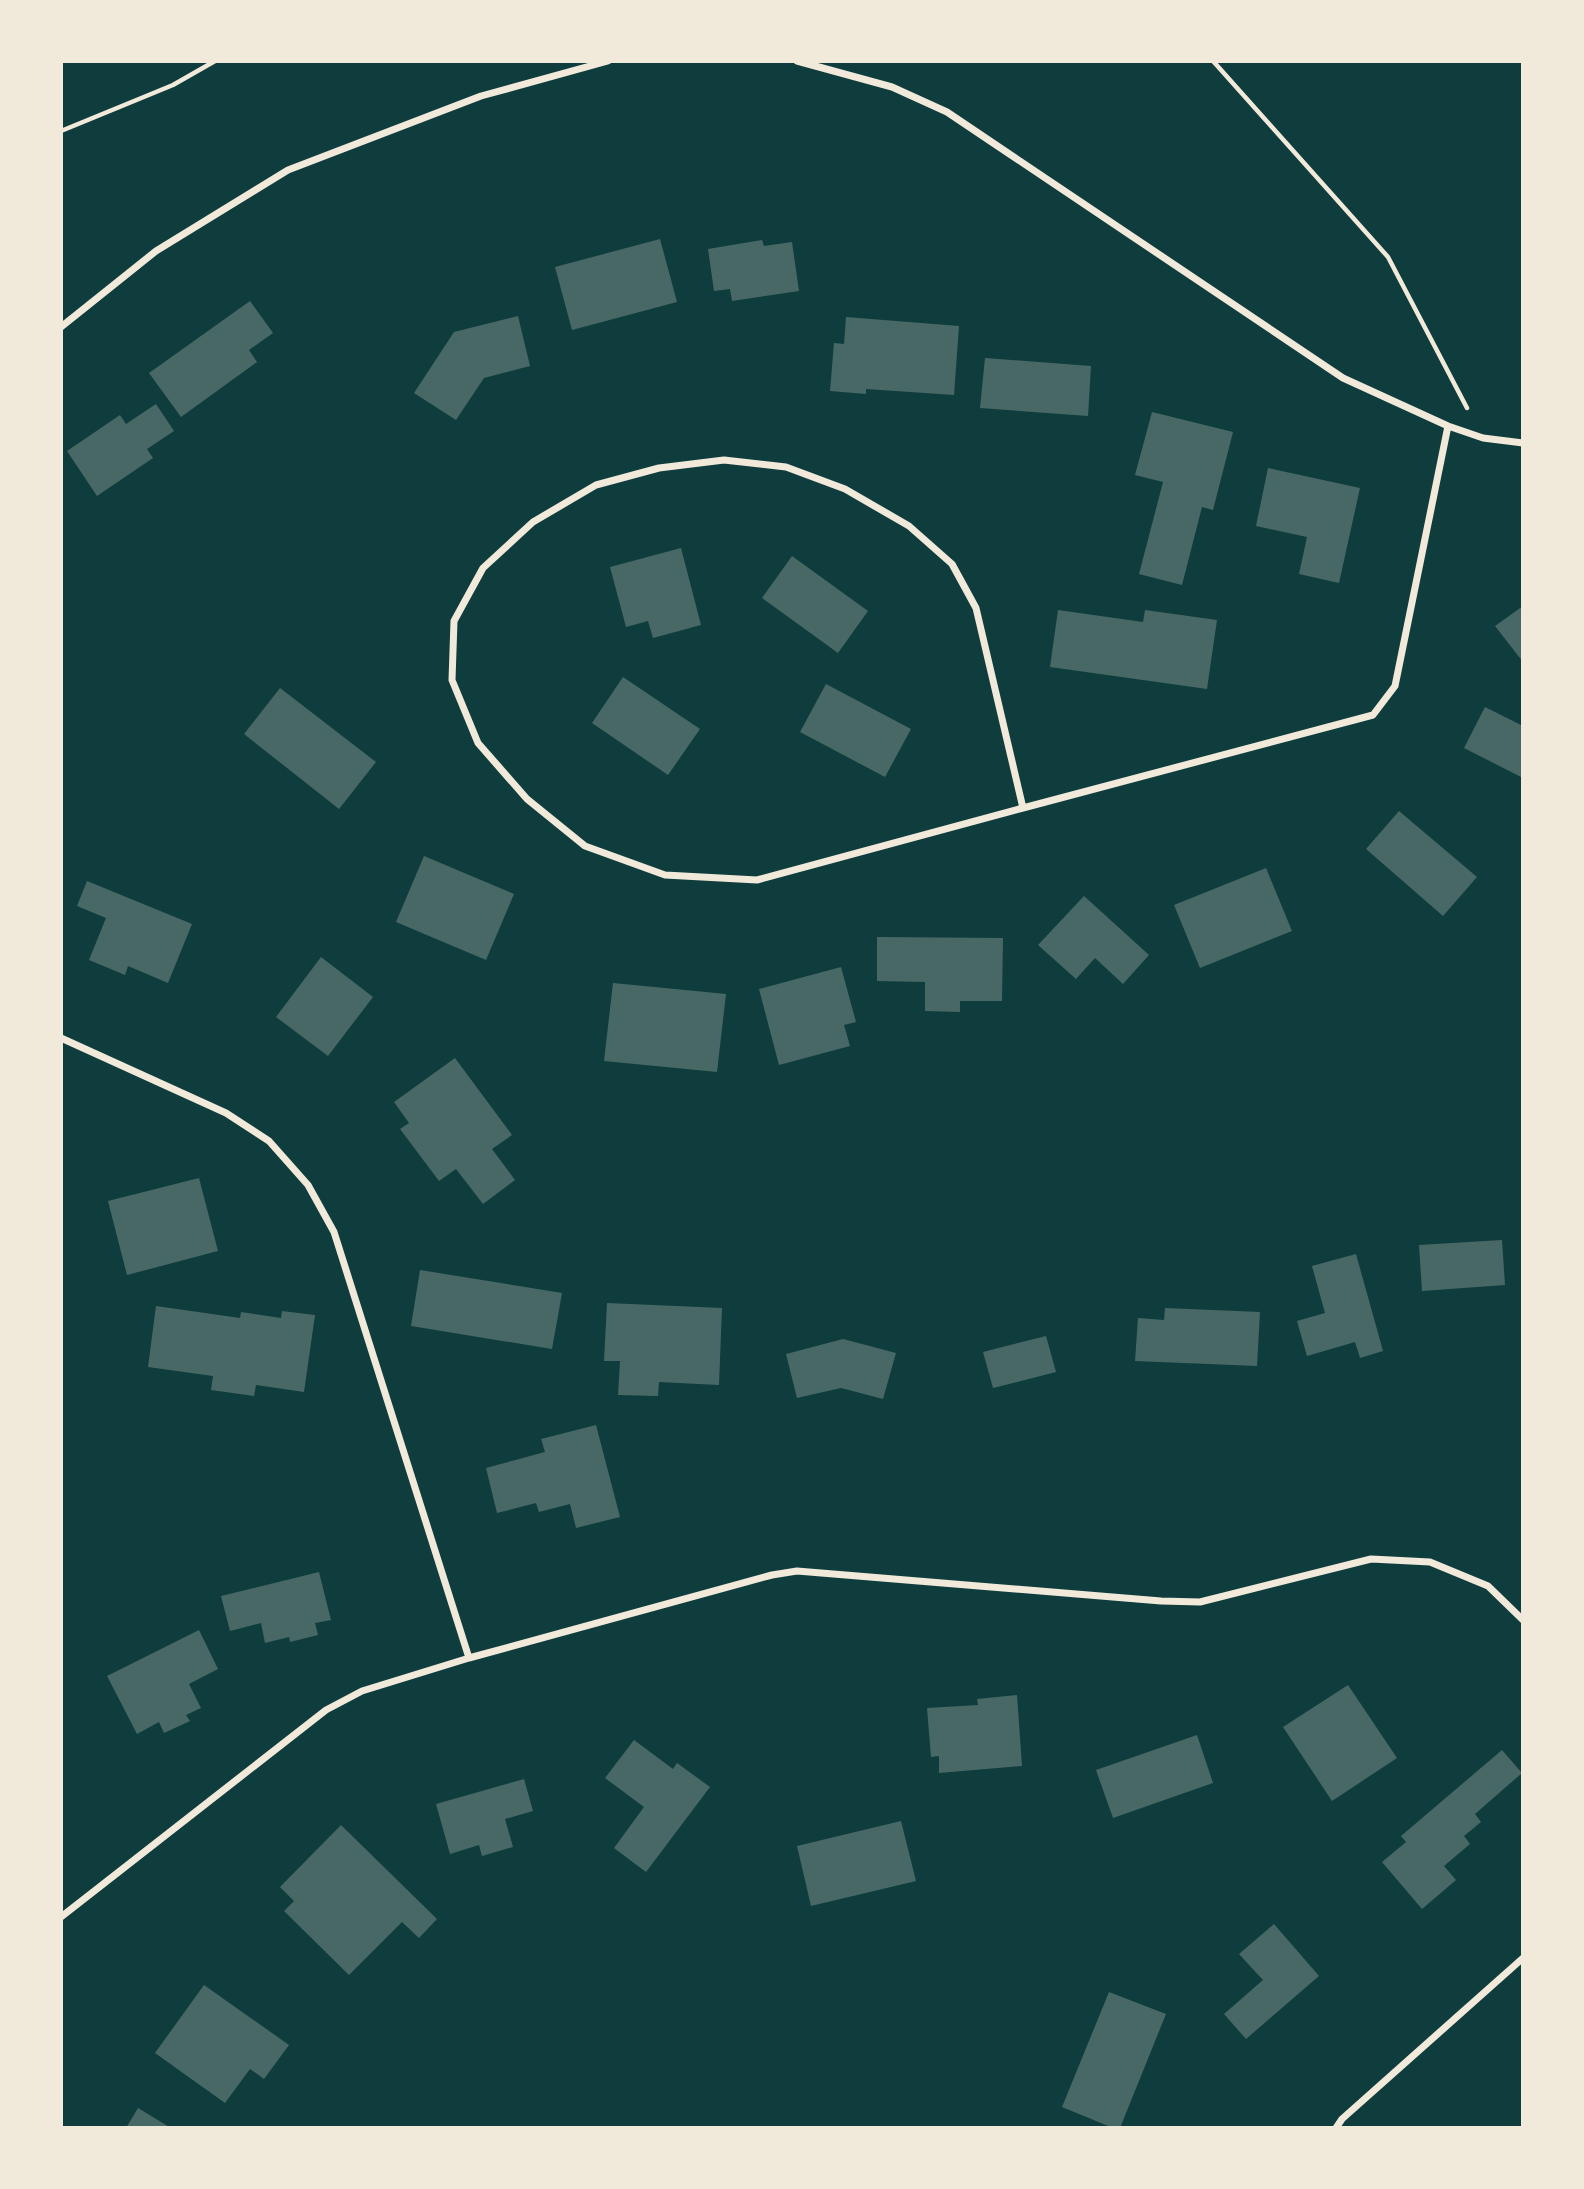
<svg xmlns="http://www.w3.org/2000/svg" width="1584" height="2189" font-family="'Asap Condensed',sans-serif">
<style>
.building{fill:#486865}
.lines{fill:none;stroke-linecap:round;stroke-linejoin:round}
.path{stroke:#f1e9da;stroke-width:4.5}
.minor{stroke:#f1e9da;stroke-width:7}
</style>
<rect width="100%" height="100%" fill="#0f3d3e"/>
<!-- building -->
<path class="building" d="M660,239L677,302L572,330L555,267Z
M762,240L764,246L792,242L799,291L732,301L730,289L714,291L708,249Z
M250,301L273,333L249,350L257,362L181,417L149,373Z
M518,316L530,366L484,378L456,420L414,393L454,332Z
M846,317L959,326L954,395L866,389V394L830,391L834,343L844,344Z
M985,358L1091,366L1088,416L980,408Z
M156,404L174,431L147,449L153,458L97,496L67,451L120,415L126,424Z
M1152,412L1233,432L1213,510L1202,507L1182,585L1139,574L1163,482L1135,475Z
M1268,468L1360,488L1339,583L1299,574L1307,537L1256,526Z
M681,548L701,625L653,638L648,621L626,627L610,567Z
M792,556L868,611L838,653L762,598Z
M1523,606V662L1495,626Z
M1058,610L1143,622L1145,610L1217,620L1207,689L1050,667Z
M623,677L700,729L668,775L592,723Z
M826,684L911,729L885,777L800,732Z
M280,688L376,762L339,809L244,734Z
M1485,707L1523,726V778L1464,748Z
M1399,811L1477,877L1443,916L1366,849Z
M424,856L514,894L486,960L396,922Z
M1266,868L1292,931L1200,968L1174,905Z
M87,881L192,924L168,983L128,966L125,975L89,960L106,918L77,906Z
M1084,896L1149,955L1123,984L1095,958L1076,979L1038,945Z
M877,937L1003,938L1002,1001H960V1012L925,1011V982L877,981Z
M321,957L373,997L328,1056L276,1017Z
M841,967L856,1022L844,1025L850,1046L779,1065L759,989Z
M613,983L726,994L717,1072L604,1061Z
M455,1058L512,1135L492,1149L515,1180L483,1204L456,1169L439,1181L400,1129L409,1123L394,1102Z
M199,1178L218,1251L127,1275L108,1201Z
M1502,1240L1505,1285L1422,1291L1419,1245Z
M1356,1254L1383,1351L1360,1358L1355,1342L1307,1356L1297,1321L1325,1313L1312,1266Z
M420,1270L562,1293L552,1349L411,1326Z
M607,1303L722,1308L719,1385L659,1382L658,1396L618,1395L620,1361H604Z
M156,1306L240,1318L241,1312L281,1318L282,1311L315,1315L304,1392L256,1385L254,1396L211,1390L213,1376L148,1367Z
M1165,1308L1260,1312L1257,1366L1135,1361L1138,1318L1164,1320Z
M1046,1336L1056,1372L993,1388L983,1352Z
M843,1339L896,1353L883,1399L841,1388L797,1398L786,1354Z
M596,1425L620,1517L576,1528L570,1504L539,1512L536,1503L497,1513L486,1468L545,1452L541,1439Z
M319,1572L331,1620L315,1623L318,1635L290,1642L289,1637L265,1643L261,1623L230,1631L221,1596Z
M199,1630L218,1669L189,1684L201,1708L186,1715L190,1721L164,1733L159,1722L137,1734L107,1676Z
M1348,1685L1397,1758L1332,1801L1283,1727Z
M1017,1695L1022,1766L939,1773V1756L931,1757L927,1708L978,1705L977,1699Z
M1197,1735L1213,1783L1113,1818L1096,1770Z
M634,1740L673,1769L677,1763L710,1787L646,1872L614,1848L644,1807L605,1778Z
M1502,1750L1522,1773L1475,1814L1481,1822L1464,1836L1470,1844L1444,1866L1456,1880L1422,1909L1382,1862L1406,1842L1401,1836Z
M524,1779L533,1811L505,1819L513,1847L482,1856L479,1845L450,1854L436,1804Z
M901,1821L916,1881L811,1906L797,1846Z
M341,1825L437,1919L419,1938L402,1922L349,1975L284,1911L294,1901L280,1887Z
M1274,1924L1319,1976L1246,2039L1224,2014L1263,1980L1239,1954Z
M204,1985L289,2045L264,2079L250,2069L225,2103L155,2053Z
M1109,1992L1166,2014L1120,2128H1113L1062,2107Z
M138,2108L171,2128H126Z"/>
<g class="lines">
<!-- path -->
<path class="path" d="M1213,61L1388,257L1467,408
M61,131L173,85L215,61"/>
<!-- minor -->
<path class="minor" d="M797,61L892,87L947,112L1343,378L1448,426L1483,438L1523,443
M61,327L156,251L288,170L481,96L608,61
M1023,808L976,608L952,564L909,526L845,489L786,467L724,460L659,468L596,485L533,522L483,568L454,621L452,680L478,743L527,799L585,846L665,875L757,880L1023,808L1373,715L1395,686L1448,426
M61,1038L226,1113L269,1141L308,1185L334,1232L469,1658
M61,1917L326,1710L362,1691L469,1658L772,1575L797,1571L1161,1601L1200,1602L1371,1559L1430,1562L1488,1586L1523,1620
M1336,2128L1342,2119L1523,1958"/>
</g>
<!-- border -->
<rect width="1584" height="2189" fill="none" stroke="#f1e9da" stroke-width="126"/>
</svg>
